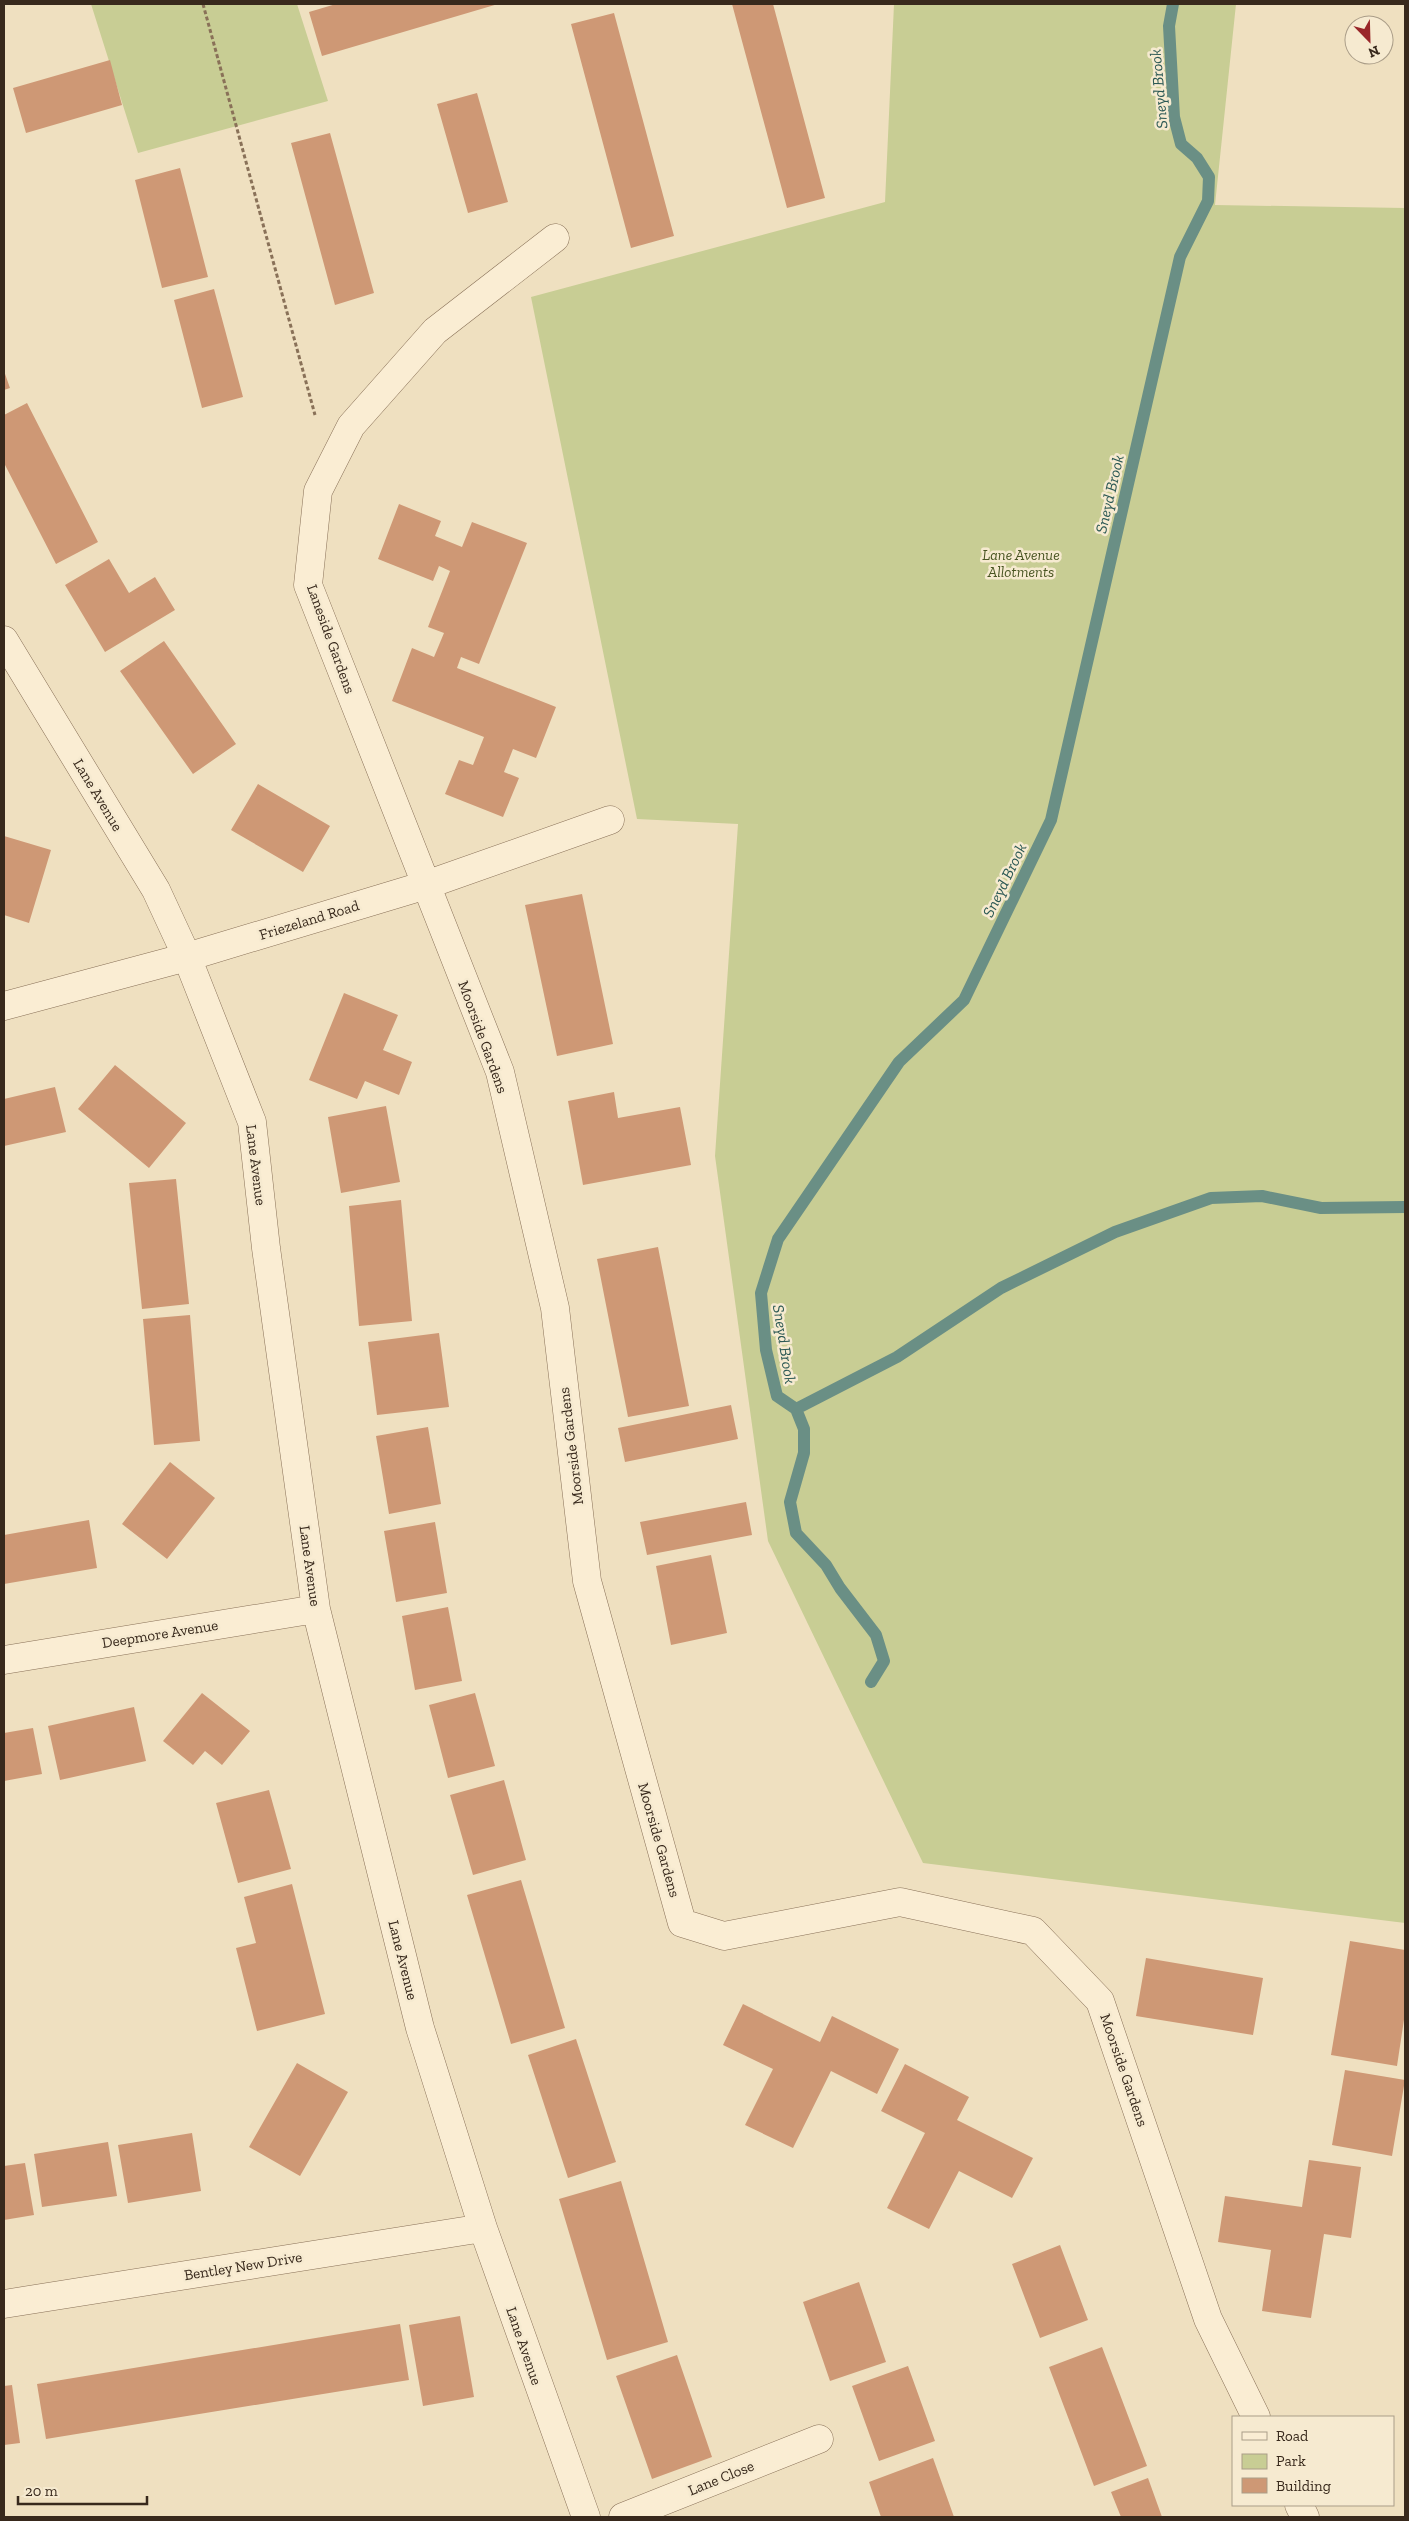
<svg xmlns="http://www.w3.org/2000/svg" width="1409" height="2521" font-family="'Zilla Slab',serif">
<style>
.green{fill:#c8cd94}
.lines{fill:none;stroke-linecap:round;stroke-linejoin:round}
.stream{stroke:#6a8f85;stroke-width:12}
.building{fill:#ce9875}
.minor-casing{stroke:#897158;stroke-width:29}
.path{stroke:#897158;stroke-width:3;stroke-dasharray:4 2.5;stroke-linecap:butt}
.minor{stroke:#faedd3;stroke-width:28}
.labels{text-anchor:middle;stroke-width:5;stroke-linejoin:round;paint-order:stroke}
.park-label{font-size:15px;font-style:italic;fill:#495522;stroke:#f6ead0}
.street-label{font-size:15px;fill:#38291c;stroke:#f6ead0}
.water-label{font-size:16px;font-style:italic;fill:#2b5854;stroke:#f6ead0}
</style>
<rect width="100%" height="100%" fill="#efe0c0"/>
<!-- green -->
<path class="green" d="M91,4H297L328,101L138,153Z
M894,4H1236L1215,205L1405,208V1923L923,1863L768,1541L715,1156L738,824L637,819L531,297L885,202Z"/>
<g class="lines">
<!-- stream -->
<path class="stream" d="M796,1409L897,1357L1001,1288L1115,1232L1211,1198L1262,1196L1321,1208L1405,1207
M871,1682L884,1661L876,1635L840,1588L826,1565L796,1533L790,1502L804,1453V1429L796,1409L777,1396L766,1350L761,1293L778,1239L899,1062L964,1000L1051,820L1180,257L1208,201L1209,177L1197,158L1181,144L1174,117L1169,26L1173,4"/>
</g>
<!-- building -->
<path class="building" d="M336,4H498L322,56L309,12Z
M732,4H773L825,198L787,208Z
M614,13L674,236L631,248L571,24Z
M110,60L122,105L26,133L13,88Z
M477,93L508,202L468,213L437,104Z
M330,133L374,293L335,305L291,143Z
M180,168L208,277L162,288L135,180Z
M214,289L243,397L202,408L174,300Z
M4,371L10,388L4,390Z
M27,403L98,542L56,564L4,463V415Z
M399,504L441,521L435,536L462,547L472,522L527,543L479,664L461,657L457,668L556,707L536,758L513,749L504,772L519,778L503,817L445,794L459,760L473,765L484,737L392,701L412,648L434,657L444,633L428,627L450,571L439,566L433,581L378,559Z
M109,559L129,593L155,577L175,610L105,652L65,585Z
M164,641L236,744L193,774L120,671Z
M258,784L330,826L303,872L231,830Z
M4,836L51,850L29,923L4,915Z
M582,894L613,1044L557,1056L525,905Z
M344,993L398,1015L383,1050L412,1062L399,1095L365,1081L357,1099L309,1080Z
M115,1065L186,1123L149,1168L78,1109Z
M55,1087L66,1132L4,1146V1099Z
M614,1092L618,1118L680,1107L691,1165L583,1185L568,1101Z
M386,1106L400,1182L341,1193L328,1117Z
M176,1179L189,1304L142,1309L129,1183Z
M401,1200L412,1321L359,1326L349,1206Z
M658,1247L689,1406L628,1417L597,1259Z
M190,1315L200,1441L154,1445L143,1319Z
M439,1333L449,1407L377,1415L368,1342Z
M731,1405L738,1439L625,1462L618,1428Z
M428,1427L441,1504L389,1514L376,1436Z
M170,1462L215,1498L167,1559L122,1524Z
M746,1502L752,1535L647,1555L640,1522Z
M89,1520L97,1568L4,1584V1535Z
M435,1522L447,1593L396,1602L384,1531Z
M711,1555L727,1633L671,1645L656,1566Z
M448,1607L462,1681L415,1690L402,1616Z
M202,1693L250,1731L222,1765L205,1751L193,1765L163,1741Z
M475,1693L495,1766L448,1778L429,1705Z
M134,1707L146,1761L60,1780L48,1726Z
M33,1728L42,1774L4,1781V1733Z
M504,1780L526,1860L473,1875L450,1795Z
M269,1790L291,1869L238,1883L216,1803Z
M521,1880L565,2028L511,2044L467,1895Z
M292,1884L325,2014L257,2031L236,1948L256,1943L244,1897Z
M1350,1941L1405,1950V2013L1397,2066L1331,2055Z
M1146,1958L1263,1978L1253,2035L1136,2016Z
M743,2004L820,2042L832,2016L899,2049L877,2094L831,2071L793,2148L745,2125L773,2069L723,2045Z
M576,2039L616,2162L568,2178L528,2055Z
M297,2063L348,2092L300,2176L249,2147Z
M905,2064L969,2097L957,2120L1033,2158L1012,2198L959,2171L929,2229L887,2208L925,2133L881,2111Z
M1345,2070L1405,2080L1392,2156L1332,2145Z
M192,2133L201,2191L128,2203L118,2145Z
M108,2142L117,2196L42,2207L34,2154Z
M1309,2160L1361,2167L1351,2238L1324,2234L1311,2318L1262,2311L1271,2250L1218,2242L1225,2196L1302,2207Z
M25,2163L34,2215L4,2220V2166Z
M621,2181L668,2342L607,2360L559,2199Z
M1060,2245L1088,2320L1040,2338L1012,2264Z
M859,2282L886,2362L830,2381L803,2302Z
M460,2316L474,2397L423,2406L409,2325Z
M400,2324L409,2380L46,2439L37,2384Z
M1102,2347L1147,2466L1094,2486L1049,2367Z
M677,2355L712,2457L652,2479L616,2376Z
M908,2366L935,2441L879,2461L852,2386Z
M12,2385L20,2443L4,2445V2386Z
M933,2458L954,2517H881L869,2482Z
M1148,2478L1162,2517H1121L1111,2492Z"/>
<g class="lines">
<defs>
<path id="minor" d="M555,238L435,331L351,426L318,491L308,585L500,1072L555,1308L587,1581L682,1923L724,1936L900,1902L1033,1931L1100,2001L1208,2319L1256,2417
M4,640L156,890L187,957L252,1122L266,1248L316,1609L420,2028L483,2228L586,2517
M4,1006L187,957L426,885L610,820
M4,1660L316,1609
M4,2304L483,2228
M1299,2505L1305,2517
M623,2517L819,2439"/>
</defs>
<!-- minor casing -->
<use href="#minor" class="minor-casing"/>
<!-- path -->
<path class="path" d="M203,4L315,415"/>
<!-- minor -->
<use href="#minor" class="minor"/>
</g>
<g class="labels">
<!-- park labels -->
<g class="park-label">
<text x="1021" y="560">Lane Avenue<tspan x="1021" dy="17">Allotments</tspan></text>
</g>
<!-- street labels -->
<g class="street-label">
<text transform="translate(331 639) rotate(70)" y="5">Laneside Gardens</text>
<text transform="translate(98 795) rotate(59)" y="5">Lane Avenue</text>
<text transform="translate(309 920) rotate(-17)" y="5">Friezeland Road</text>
<text transform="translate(483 1037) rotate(70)" y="5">Moorside Gardens</text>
<text transform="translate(256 1165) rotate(83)" y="5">Lane Avenue</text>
<text transform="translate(571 1446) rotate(-97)" y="5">Moorside Gardens</text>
<text transform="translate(310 1566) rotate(82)" y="5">Lane Avenue</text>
<text transform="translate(160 1634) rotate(-9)" y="5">Deepmore Avenue</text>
<text transform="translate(659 1840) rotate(74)" y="5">Moorside Gardens</text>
<text transform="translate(403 1960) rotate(76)" y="5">Lane Avenue</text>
<text transform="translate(1124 2070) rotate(71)" y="5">Moorside Gardens</text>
<text transform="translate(243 2266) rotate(-9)" y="5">Bentley New Drive</text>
<text transform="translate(524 2346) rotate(71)" y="5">Lane Avenue</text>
<text transform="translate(721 2478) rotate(-22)" y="5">Lane Close</text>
</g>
<!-- water labels -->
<g class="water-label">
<text transform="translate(1158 89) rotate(-95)" y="6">Sneyd Brook</text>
<text transform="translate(1109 494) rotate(-77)" y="6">Sneyd Brook</text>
<text transform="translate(1004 880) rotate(-64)" y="6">Sneyd Brook</text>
<text transform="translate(785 1344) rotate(81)" y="6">Sneyd Brook</text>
</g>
</g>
<!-- border -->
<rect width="1409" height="2521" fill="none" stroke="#38291c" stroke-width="10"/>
<!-- legend -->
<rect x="1232" y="2416" width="162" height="90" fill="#f6ead0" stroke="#aa9d88"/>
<rect x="1242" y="2432" width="25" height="8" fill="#faedd3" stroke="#aa9d88"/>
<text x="1276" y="2441" font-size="15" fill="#38291c">Road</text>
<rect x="1242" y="2454" width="25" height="15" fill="#c8cd94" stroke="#aa9d88"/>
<text x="1276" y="2466" font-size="15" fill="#38291c">Park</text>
<rect x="1242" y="2478" width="25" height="15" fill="#ce9875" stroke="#aa9d88"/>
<text x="1276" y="2491" font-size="15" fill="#38291c">Building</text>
<!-- north arrow -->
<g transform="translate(1369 40) rotate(157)"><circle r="24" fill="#f6ead0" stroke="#aa9d88"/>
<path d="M0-4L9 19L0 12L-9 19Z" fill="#992629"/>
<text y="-8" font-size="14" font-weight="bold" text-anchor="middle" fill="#38291c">N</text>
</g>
<!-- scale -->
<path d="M18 2496v8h129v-8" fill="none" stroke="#38291c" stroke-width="2.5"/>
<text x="25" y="2496" font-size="15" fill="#38291c" stroke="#f6ead0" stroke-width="4" paint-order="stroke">20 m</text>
</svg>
